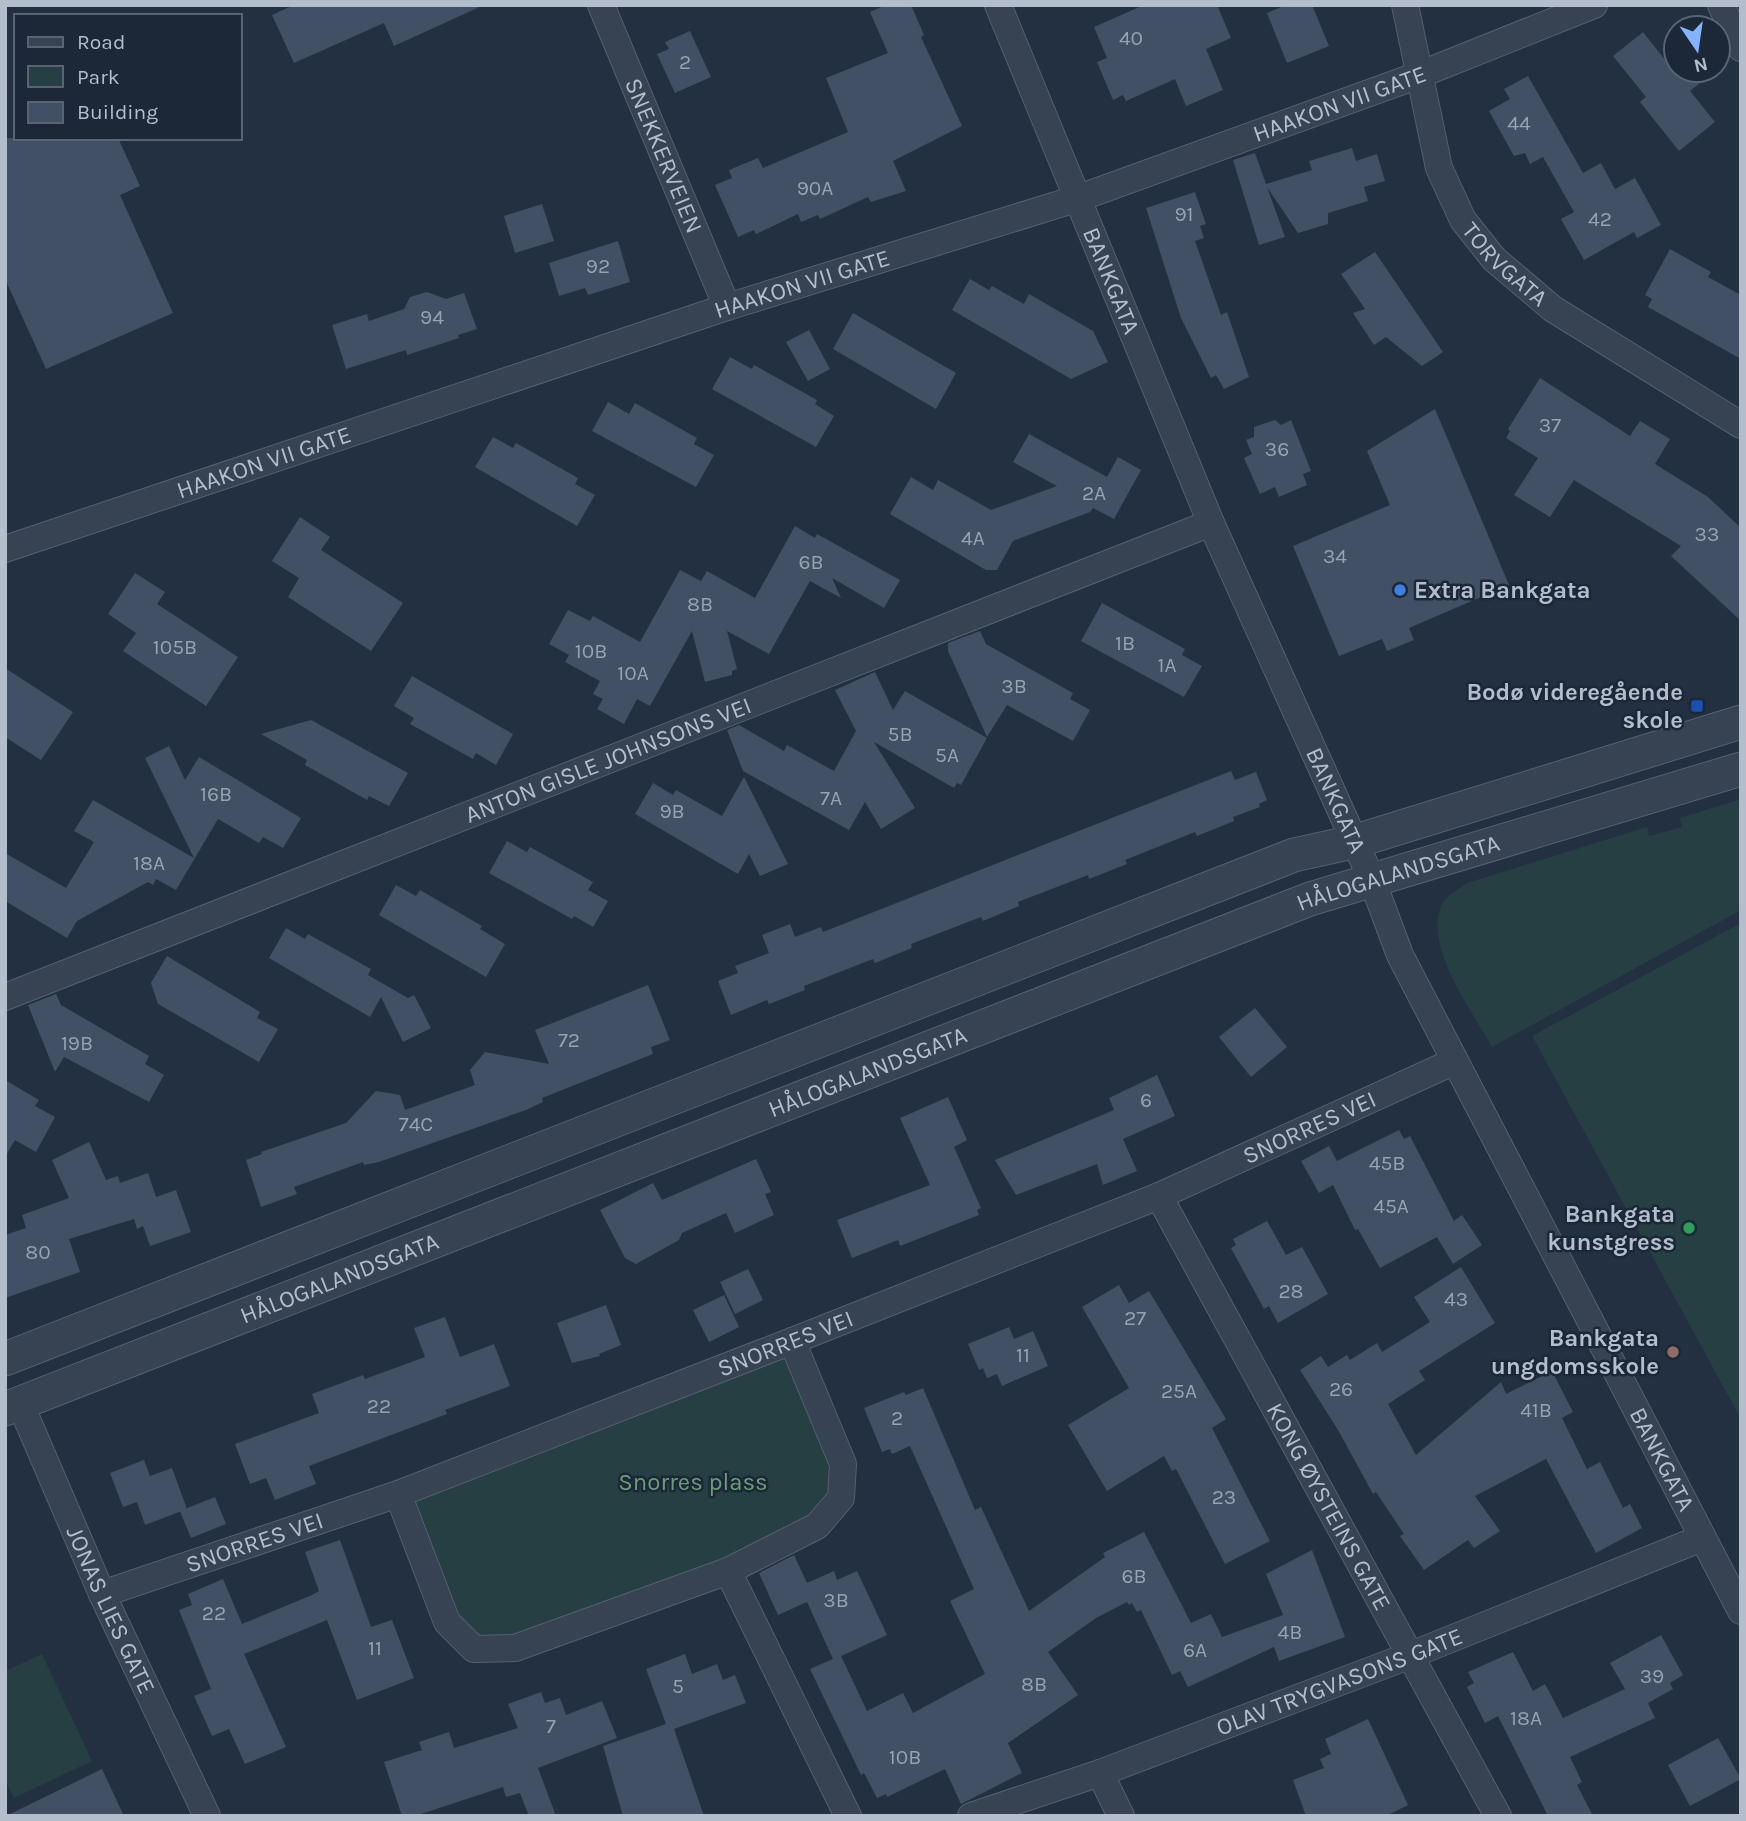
<svg xmlns="http://www.w3.org/2000/svg" width="1746" height="1821" font-family="Karla,sans-serif">
<style>
.green{fill:#253f43}
.building{fill:#415065}
.lines{fill:none;stroke-linecap:round;stroke-linejoin:round}
.minor-casing{stroke:#55606f;stroke-width:28}
.tertiary-casing{stroke:#55606f;stroke-width:35}
.minor{stroke:#374252;stroke-width:26}
.tertiary{stroke:#374252;stroke-width:33}
.shop-dot{fill:#3f7fe0;stroke:#1c2737;stroke-width:2.5}
.transit-dot{fill:#1a4fb4;stroke:#1c2737;stroke-width:2.5}
.leisure-dot{fill:#2e9e5b;stroke:#1c2737;stroke-width:2.5}
.education-dot{fill:#8d6e63;stroke:#1c2737;stroke-width:2.5}
.labels{text-anchor:middle;stroke-width:5;stroke-linejoin:round;paint-order:stroke}
.number-label{font-size:21px;fill:#97a2b2}
.street-label{font-size:24px;fill:#b4bdcc;stroke:#1c2737}
.poi-label{font-size:24px;font-weight:bold;fill:#b4bdcc;stroke:#1c2737;text-anchor:end}
.park-label{font-size:24px;fill:#699f76;stroke:#1c2737}
</style>
<rect width="100%" height="100%" fill="#233042"/>
<!-- green -->
<path class="green" d="M1741,799V910L1492,1047C1472,1011 1422,944 1442,904C1446,896 1459,889 1467,883L1647,827L1649,836L1682,827L1680,818Z
M1741,923V1419L1532,1036Z
M792,1341L843,1464L817,1526L474,1649L398,1494Z
M42,1654L92,1761L14,1798L5,1780V1671Z"/>
<!-- building -->
<path class="building" d="M294,5H484L394,46L384,23L294,63L272,15Z
M886,5H911L924,35L921,37L962,126L893,161L906,191L871,202L868,197L820,219L818,215L801,222L798,214L756,234L754,230L738,237L715,185L732,178L729,170L758,158L763,168L848,132L826,78L888,53L870,12Z
M1144,5H1217L1231,38L1206,49L1223,90L1186,106L1175,79L1126,101L1123,95L1113,100L1097,62L1107,58L1094,27Z
M1286,5H1312L1329,46L1287,63L1267,13Z
M690,31L711,77L675,93L657,54L669,49L665,42Z
M1643,32L1673,70H1716L1690,91L1715,122L1679,151L1640,102L1646,97L1613,56Z
M1528,76L1583,173L1601,163L1615,189L1635,178L1661,225L1637,238L1634,232L1584,260L1561,219L1574,212L1543,157L1530,164L1525,153L1514,156L1489,111L1510,99L1504,89Z
M5,138H118L140,186L120,195L173,313L46,369L5,279Z
M1352,148L1356,161L1377,154L1385,181L1364,187L1368,201L1328,213V224L1298,233L1267,187L1285,237L1259,245L1233,160L1255,153L1266,184L1312,170L1309,161Z
M1195,192L1206,224L1200,226L1204,238L1195,241L1221,315L1227,312L1249,377L1224,389L1216,375L1211,378L1181,318L1146,208Z
M542,204L554,241L515,253L504,216Z
M618,241L630,282L588,295L585,288L559,296L549,263Z
M1670,249L1711,272L1708,277L1741,295V359L1648,307L1652,299L1645,295Z
M1375,252L1443,352L1422,366L1386,337L1374,345L1353,313L1365,309L1341,274Z
M970,279L989,290L992,286L1024,304L1029,294L1093,331L1108,362L1071,379L952,310Z
M427,292L446,299L464,293L477,329L458,335L459,338L407,355L406,350L346,369L332,325L367,314L369,321L404,309L410,297Z
M853,313L956,373L936,409L833,349Z
M809,330L830,369L808,381L786,342Z
M730,357L752,369L754,365L817,400L815,404L834,416L816,447L712,389Z
M1540,378L1630,436L1640,421L1670,439L1655,464L1708,497L1741,528V621L1671,556L1681,546L1574,480L1550,517L1514,495L1538,458L1506,438L1510,431L1508,429Z
M608,402L629,414L635,403L697,438L694,444L714,455L696,487L592,431Z
M1435,409L1509,585L1409,628L1414,640L1387,651L1382,639L1339,656L1293,546L1390,505L1367,451Z
M1275,420L1281,425L1291,420L1311,471L1303,474L1307,485L1279,497L1275,487L1260,494L1244,458L1252,454L1246,440L1254,437V427Z
M1029,434L1107,477L1118,457L1141,470L1114,519L1093,508L1090,512L1013,541L997,570H986L890,514L911,477L933,490L938,480L991,510L1057,486L1013,462Z
M493,437L513,448L516,443L578,478L575,484L595,495L577,526L475,467Z
M300,517L330,537L321,550L403,603L371,651L288,597L299,578L272,561Z
M795,526L815,538L817,534L900,580L884,608L832,578L841,598L810,581L769,654L727,631L737,669L732,671V675L705,682L692,631L650,706L637,699L624,724L597,709L603,699L593,694L600,681L565,662L569,655L549,644L568,610L590,621L593,616L640,642L680,570L701,581L707,571L755,598Z
M135,573L165,592L157,604L238,657L206,706L123,651L136,633L108,614Z
M1102,603L1185,649L1182,655L1202,666L1184,697L1081,641Z
M980,631L986,644L1073,693L1070,699L1090,710L1073,741L1007,705L987,737L948,651V643Z
M5,668L73,712L41,760L5,737Z
M875,672L893,710L905,691L987,738L961,785L957,783L954,788L874,742L915,808L881,829L865,802L849,830L743,771L727,730L739,725L784,751L787,745L834,771L856,731L835,690Z
M412,676L513,734L496,765L476,753L473,759L410,724L414,718L394,706Z
M311,720L408,773L389,806L369,796L367,800L305,765L307,760L261,734Z
M169,746L185,780L199,757L301,818L283,848L263,837L259,843L218,819L176,890L156,879L153,885L148,882L77,921L67,938L5,901V853L66,888L94,842L74,831L93,800L194,858L145,758Z
M1231,771L1235,780L1256,772L1267,800L1259,804L1260,807L1233,817L1234,821L1197,836L1195,832L1125,860L1127,864L1089,879L1088,875L1018,902L1019,906L983,921L981,917L911,944L912,948L875,963L873,959L804,986L805,990L769,1004L767,1000L731,1015L718,981L738,973L735,966L769,953L762,935L790,924L795,937L821,927L823,932Z
M744,777L788,864L760,876L749,854L738,874L635,814L653,783L673,795L676,790L722,816Z
M507,841L527,852L530,847L593,882L588,890L608,901L593,927L574,916L572,919L489,873Z
M396,885L416,896L420,890L482,926L480,929L505,944L486,977L379,915Z
M286,928L305,939L308,934L371,969L368,975L408,998L414,995L431,1028L403,1042L381,997L370,1017L269,958Z
M167,956L260,1012L257,1018L278,1029L259,1062L158,1004L151,983Z
M648,985L670,1040L651,1047L653,1054L542,1098L543,1102L526,1110L379,1162L364,1165L363,1162L294,1187L297,1194L261,1207L246,1160L262,1154L261,1152L346,1123L376,1091L400,1095L405,1110L475,1085L470,1070L485,1052L549,1064L535,1030Z
M56,994L61,1005L149,1056L145,1064L164,1075L149,1102L64,1057L55,1072L28,1005Z
M1255,1008L1287,1047L1251,1077L1219,1037Z
M1157,1075L1175,1116L1123,1139L1137,1171L1103,1185L1097,1164L1016,1195L995,1160L1114,1110L1109,1098Z
M5,1080L39,1100L35,1106L55,1117L36,1152L15,1140L5,1157Z
M948,1097L967,1140L954,1147L981,1208L977,1210L979,1215L900,1246L898,1240L852,1258L837,1220L930,1185L900,1118Z
M1399,1130L1404,1139L1410,1136L1454,1221L1462,1215L1482,1245L1453,1264L1437,1237L1380,1268L1358,1229L1355,1230L1333,1185L1319,1193L1301,1161L1329,1146L1337,1161Z
M89,1142L106,1180L118,1176L120,1183L148,1173L156,1197L176,1190L191,1232L150,1246L143,1226L137,1229L134,1219L69,1239L80,1272L5,1298V1235L26,1228L22,1215L69,1198L52,1160Z
M756,1159L771,1192L765,1194L774,1215L735,1233L726,1213L682,1233L679,1240L636,1264L625,1258L600,1210L653,1183L662,1200Z
M1267,1221L1286,1255L1302,1247L1328,1294L1278,1323L1269,1306L1264,1309L1231,1248L1236,1245L1233,1239Z
M1461,1267L1495,1323L1419,1371L1425,1380L1388,1404L1416,1455L1501,1382L1506,1394L1552,1371L1573,1412L1562,1418L1587,1469L1600,1462L1623,1508L1630,1504L1642,1528L1596,1553L1546,1459L1475,1496L1500,1531L1474,1548L1468,1540L1424,1570L1400,1536L1404,1534L1376,1492L1373,1494L1338,1430L1300,1370L1321,1356L1328,1367L1347,1355L1350,1360L1377,1343L1382,1352L1430,1322L1414,1297Z
M748,1269L763,1300L735,1314L720,1282Z
M1119,1285L1129,1303L1149,1291L1226,1419L1212,1428L1270,1541L1225,1564L1176,1469L1172,1471L1164,1456L1107,1491L1068,1425L1129,1388L1082,1307Z
M724,1295L739,1327L709,1342L693,1310Z
M606,1305L621,1345L599,1354L600,1356L572,1363L557,1323Z
M445,1317L460,1357L494,1344L510,1386L445,1410L447,1414L309,1466L316,1484L275,1500L266,1478L250,1484L235,1444L319,1413L312,1394L363,1375L365,1379L425,1357L414,1328Z
M1009,1327L1014,1339L1033,1331L1048,1366L1002,1386L997,1374L987,1378L983,1368L979,1370L968,1344Z
M923,1388L975,1510L981,1507L1029,1611L1105,1557L1103,1553L1144,1532L1191,1623L1211,1614L1222,1637L1283,1615L1266,1574L1312,1550L1345,1637L1279,1661L1274,1647L1188,1687L1180,1671L1172,1675L1141,1610L1137,1612L1132,1603L1129,1605L1127,1602L1096,1618L1048,1652L1078,1695L1008,1743L1022,1773L961,1804L945,1769L887,1797L886,1794L877,1798L864,1773L861,1775L810,1669L833,1659L807,1602L778,1615L759,1573L794,1555L807,1583L834,1571L837,1580L857,1571L887,1635L841,1656L867,1711L903,1693L913,1713L985,1674L950,1601L974,1589L910,1446L892,1454L890,1449L882,1452L864,1408L904,1392L906,1395Z
M144,1460L150,1476L172,1468L187,1509L145,1525L137,1502L123,1507L110,1473Z
M215,1497L226,1524L191,1538L180,1511Z
M340,1540L371,1627L392,1620L414,1678L357,1700L327,1620L244,1654L286,1747L245,1764L229,1729L212,1736L194,1696L211,1689L179,1610L192,1605L188,1594L223,1579L242,1624L312,1595L319,1591L305,1552Z
M1661,1635L1683,1675L1670,1683L1673,1689L1648,1703L1655,1718L1570,1757L1582,1782L1577,1785L1593,1816H1548L1498,1716L1485,1723L1467,1687L1474,1683L1468,1672L1513,1652L1533,1691L1545,1684L1563,1718L1625,1689L1610,1663Z
M685,1654L692,1674L717,1664L723,1680L735,1675L746,1703L674,1729L704,1816H623L603,1746L666,1724L646,1669Z
M541,1692L545,1703L560,1698L566,1715L602,1701L617,1738L538,1768L556,1816H529L520,1793L506,1797L503,1787L415,1816H402L384,1762L422,1750L419,1742L449,1732L454,1748L518,1728L508,1704Z
M1368,1719L1408,1805L1386,1816H1306L1293,1780L1324,1768L1320,1759L1331,1754L1325,1739Z
M1718,1738L1741,1779L1690,1806L1668,1765Z
M102,1769L124,1816H6Z"/>
<g class="lines">
<defs>
<g id="minor">
<path id="s1" d="M601,5L727,307"/>
<path id="s2" d="M998,5L1211,523L1372,880L1400,955L1741,1611"/>
<path id="s3" d="M1405,5L1439,168L1463,220L1494,259L1553,309L1741,425"/>
<path d="M1721,5L1741,48"/>
<path id="s4" d="M5,549L727,307L1079,198L1419,75L1594,5"/>
<path id="s5" d="M5,997L1211,523"/>
<path id="s6" d="M1159,1196L1498,1816"/>
<path id="s7" d="M20,1403L102,1594L207,1816"/>
<path d="M398,1494L447,1622L474,1649L515,1648L728,1571L817,1526L841,1498L843,1464L792,1341"/>
<path d="M728,1571L848,1816"/>
<path id="s8" d="M102,1594L398,1494L792,1341L1159,1196L1455,1061"/>
<path d="M1100,1773L1121,1816"/>
<path id="s9" d="M971,1816L1100,1773L1411,1655L1702,1538"/>
</g>
<g id="tertiary">
<path d="M5,1359L1294,855L1353,842L1741,722"/>
<path id="s10" d="M5,1409L1310,899L1741,769"/>
</g>
</defs>
<!-- minor casing -->
<use href="#minor" class="minor-casing"/>
<!-- tertiary casing -->
<use href="#tertiary" class="tertiary-casing"/>
<!-- minor -->
<use href="#minor" class="minor"/>
<!-- tertiary -->
<use href="#tertiary" class="tertiary"/>
</g>
<!-- markers -->
<circle class="shop-dot" cx="1400" cy="590" r="7"/>
<rect class="transit-dot" x="1690" y="699" width="14" height="14" rx="3.5"/>
<circle class="leisure-dot" cx="1689" cy="1228" r="7"/>
<circle class="education-dot" cx="1673" cy="1352" r="7"/>
<g class="labels">
<!-- number labels -->
<g class="number-label">
<text x="1131" y="45">40</text>
<text x="685" y="69">2</text>
<text x="1519" y="130">44</text>
<text x="815" y="195">90A</text>
<text x="1184" y="221">91</text>
<text x="1600" y="226">42</text>
<text x="598" y="273">92</text>
<text x="432" y="324">94</text>
<text x="1550" y="432">37</text>
<text x="1277" y="456">36</text>
<text x="1094" y="500">2A</text>
<text x="1707" y="541">33</text>
<text x="973" y="545">4A</text>
<text x="1335" y="563">34</text>
<text x="811" y="569">6B</text>
<text x="700" y="611">8B</text>
<text x="1125" y="650">1B</text>
<text x="175" y="654">105B</text>
<text x="591" y="658">10B</text>
<text x="1167" y="672">1A</text>
<text x="633" y="680">10A</text>
<text x="1014" y="693">3B</text>
<text x="900" y="741">5B</text>
<text x="947" y="762">5A</text>
<text x="216" y="801">16B</text>
<text x="831" y="805">7A</text>
<text x="672" y="818">9B</text>
<text x="149" y="870">18A</text>
<text x="569" y="1047">72</text>
<text x="77" y="1050">19B</text>
<text x="1146" y="1107">6</text>
<text x="416" y="1131">74C</text>
<text x="1387" y="1170">45B</text>
<text x="1391" y="1213">45A</text>
<text x="38" y="1259">80</text>
<text x="1291" y="1298">28</text>
<text x="1456" y="1306">43</text>
<text x="1135" y="1325">27</text>
<text x="1023" y="1362">11</text>
<text x="1341" y="1396">26</text>
<text x="1179" y="1398">25A</text>
<text x="379" y="1413">22</text>
<text x="1536" y="1417">41B</text>
<text x="897" y="1425">2</text>
<text x="1224" y="1504">23</text>
<text x="1134" y="1583">6B</text>
<text x="836" y="1607">3B</text>
<text x="214" y="1620">22</text>
<text x="1290" y="1639">4B</text>
<text x="375" y="1655">11</text>
<text x="1195" y="1657">6A</text>
<text x="1652" y="1683">39</text>
<text x="1034" y="1691">8B</text>
<text x="678" y="1693">5</text>
<text x="1526" y="1725">18A</text>
<text x="551" y="1733">7</text>
<text x="905" y="1764">10B</text>
</g>
<!-- street labels -->
<g class="street-label">
<text dy="8" stroke="none"><textPath href="#s4" startOffset="1407">HAAKON VII GATE</textPath></text>
<text dy="8" stroke="none"><textPath href="#s1" startOffset="163">SNEKKERVEIEN</textPath></text>
<text dy="8" stroke="none"><textPath href="#s3" startOffset="285">TORVGATA</textPath></text>
<text dy="8" stroke="none"><textPath href="#s2" startOffset="298">BANKGATA</textPath></text>
<text dy="8" stroke="none"><textPath href="#s4" startOffset="840">HAAKON VII GATE</textPath></text>
<text dy="8" stroke="none"><textPath href="#s4" startOffset="273">HAAKON VII GATE</textPath></text>
<text dy="8" stroke="none"><textPath href="#s5" startOffset="648">ANTON GISLE JOHNSONS VEI</textPath></text>
<text dy="8" stroke="none"><textPath href="#s2" startOffset="864">BANKGATA</textPath></text>
<text dy="8" stroke="none"><textPath href="#s10" startOffset="1493">HÅLOGALANDSGATA</textPath></text>
<text dy="8" stroke="none"><textPath href="#s10" startOffset="926">HÅLOGALANDSGATA</textPath></text>
<text dy="8" stroke="none"><textPath href="#s8" startOffset="1295">SNORRES VEI</textPath></text>
<text dy="8" stroke="none"><textPath href="#s10" startOffset="359">HÅLOGALANDSGATA</textPath></text>
<text dy="8" stroke="none"><textPath href="#s8" startOffset="728">SNORRES VEI</textPath></text>
<text dy="8" stroke="none"><textPath href="#s2" startOffset="1600">BANKGATA</textPath></text>
<text dy="8" stroke="none"><textPath href="#s6" startOffset="354">KONG ØYSTEINS GATE</textPath></text>
<text dy="8" stroke="none"><textPath href="#s8" startOffset="161">SNORRES VEI</textPath></text>
<text dy="8" stroke="none"><textPath href="#s7" startOffset="226">JONAS LIES GATE</textPath></text>
<text dy="8" stroke="none"><textPath href="#s9" startOffset="392">OLAV TRYGVASONS GATE</textPath></text>
</g>
<!-- poi labels -->
<g class="poi-label">
<text x="1414" y="598" text-anchor="start">Extra Bankgata</text>
<text x="1683" y="700">Bodø videregående<tspan x="1683" dy="28">skole</tspan></text>
<text x="1675" y="1222">Bankgata<tspan x="1675" dy="28">kunstgress</tspan></text>
<text x="1659" y="1346">Bankgata<tspan x="1659" dy="28">ungdomsskole</tspan></text>
</g>
<!-- park labels -->
<g class="park-label">
<text x="693" y="1490">Snorres plass</text>
</g>
</g>
<!-- border -->
<rect width="1746" height="1821" fill="none" stroke="#b4bdcc" stroke-width="14"/>
<!-- legend -->
<rect x="14" y="14" width="228" height="126" fill="#1c2737" stroke="#596373" stroke-width="2"/>
<rect x="28" y="37" width="35" height="10" fill="#374252" stroke="#596373" stroke-width="2"/>
<text x="77" y="49" font-size="21" fill="#b4bdcc">Road</text>
<rect x="28" y="66" width="35" height="21" fill="#253f43" stroke="#596373" stroke-width="2"/>
<text x="77" y="84" font-size="21" fill="#b4bdcc">Park</text>
<rect x="28" y="102" width="35" height="21" fill="#415065" stroke="#596373" stroke-width="2"/>
<text x="77" y="119" font-size="21" fill="#b4bdcc">Building</text>
<!-- north arrow -->
<g transform="translate(1697 49) rotate(167)"><circle r="33" fill="#1c2737" stroke="#596373" stroke-width="2"/>
<path d="M0-5L12 26L0 18L-12 26Z" fill="#86b3ff"/>
<text y="-10" font-size="19" font-weight="bold" text-anchor="middle" fill="#b4bdcc">N</text>
</g>
</svg>
